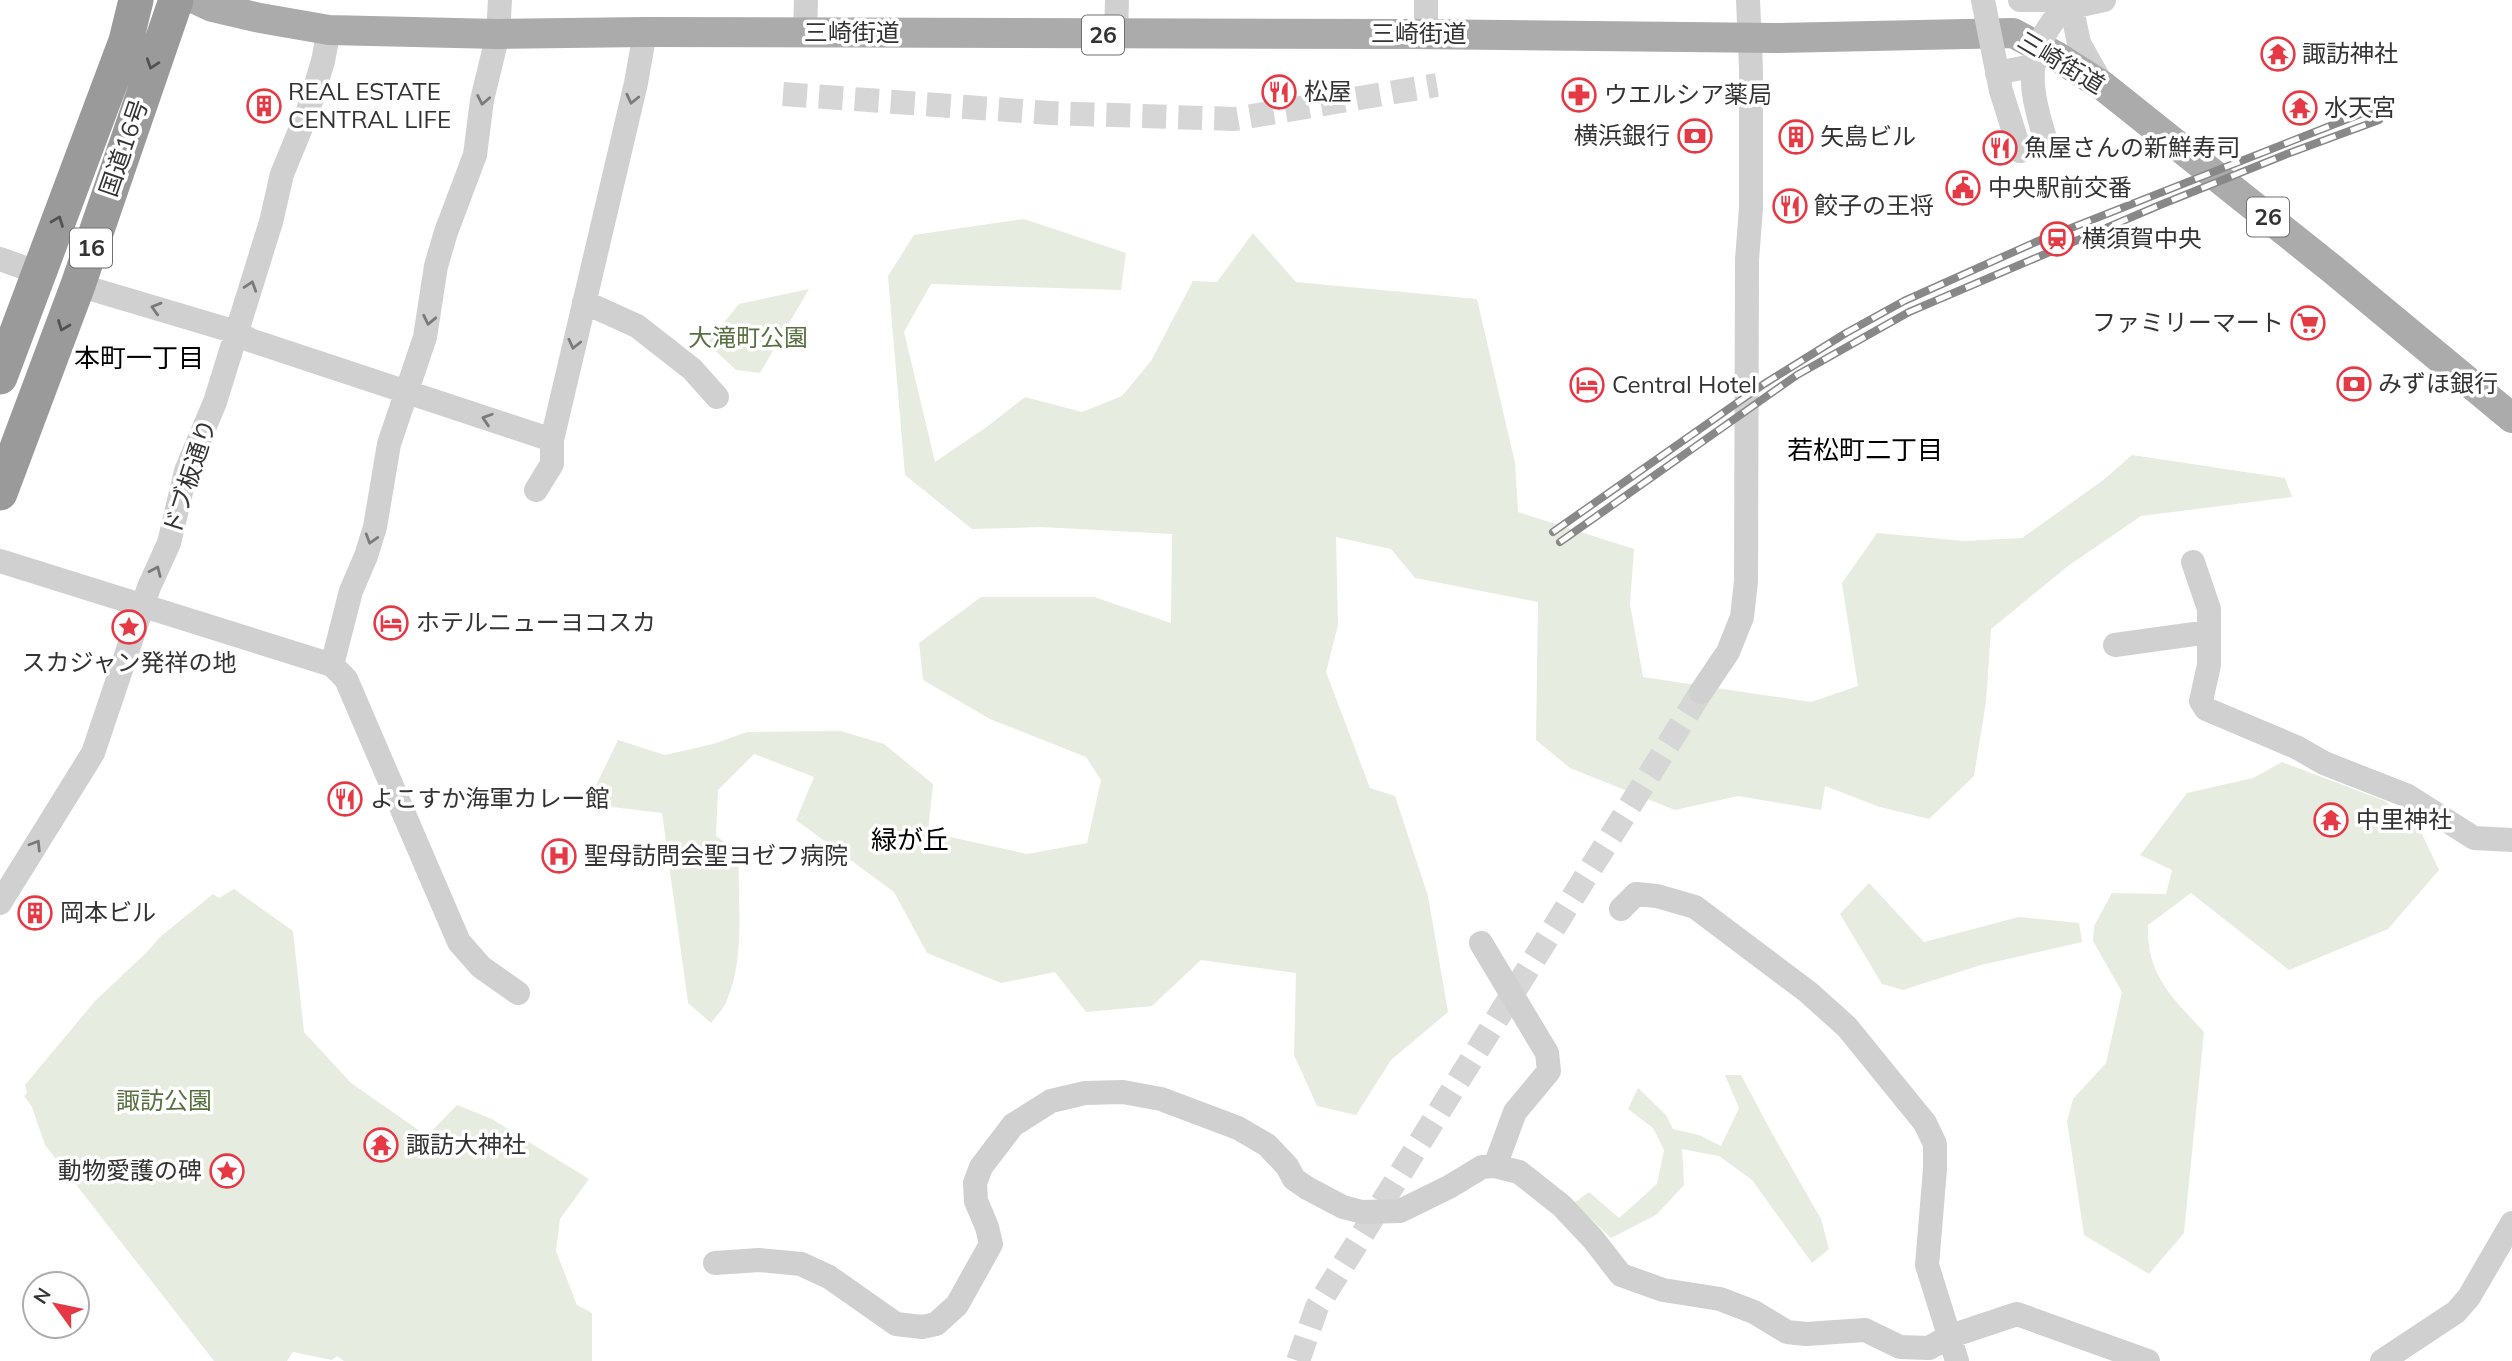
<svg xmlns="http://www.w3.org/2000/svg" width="2512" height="1361" font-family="Mulish,'Noto Sans JP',sans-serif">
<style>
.green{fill:#e6ecdf}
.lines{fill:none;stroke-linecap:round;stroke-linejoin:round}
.minor-tunnel{stroke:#d6d6d6;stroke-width:24;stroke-dasharray:24 12;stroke-linecap:butt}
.minor{stroke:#d0d0d0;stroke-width:24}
.major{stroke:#ababab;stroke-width:30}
.highway{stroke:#9a9a9a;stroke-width:35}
.rail-casing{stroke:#888;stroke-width:8}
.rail{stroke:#fff;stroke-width:5;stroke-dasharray:16;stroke-linecap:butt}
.minor-bridge{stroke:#d0d0d0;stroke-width:24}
.oneway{stroke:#525252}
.oneway2{stroke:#7a7a7a}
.labels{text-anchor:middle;stroke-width:7;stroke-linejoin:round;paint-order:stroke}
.shield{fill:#fff;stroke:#707070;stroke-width:2}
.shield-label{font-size:23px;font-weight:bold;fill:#333}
.street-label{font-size:24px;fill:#333;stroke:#fff}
.poi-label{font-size:24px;fill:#333;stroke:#fff;text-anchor:start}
.park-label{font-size:24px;fill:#56703f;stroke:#fff}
.neighbourhood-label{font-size:26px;fill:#000;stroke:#fff}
</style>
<rect width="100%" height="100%" fill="#fff"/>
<!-- green -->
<path class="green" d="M1024,219L1126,253L1121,290L931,284L904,332L935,462L988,426L1025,397L1082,412L1122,396L1151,361L1193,281L1217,282L1253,233L1296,282L1477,299L1515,463L1518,512L1634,549L1630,604L1643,677L1811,702L1858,686L1842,583L1877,533L1965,541L2022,538L2102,481L2132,455L2285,478L2292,497L2141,516L2068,566L1991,629L1986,702L1974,776L1929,819L1880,807L1825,786L1821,810L1738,796L1675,810L1570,768L1536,740L1538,602L1415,578L1391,549L1336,537L1338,625L1326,672L1370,788L1395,796L1428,896L1448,1012L1391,1060L1356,1115L1317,1106L1294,1055L1296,973L1201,960L1152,1006L1086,1012L1055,972L1001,983L927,953L894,892L796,820L814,777L754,754L718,790L716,836L739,853C737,902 746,954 727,1000C724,1009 716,1016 711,1023L688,1003L662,813L587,804L618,740L665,755L713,744L747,732L841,731L884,744L933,784L928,832L1027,854L1087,843L1101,780L1086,757L990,719L923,680L919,643L981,597H1094L1171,623L1172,534L1041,527L972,529L905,475L888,276L914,235Z
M809,289L760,373L736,370L707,343L739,304Z
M2282,762L2385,801L2422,834L2439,870L2388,929L2289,970L2191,893L2148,925C2146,975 2173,998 2204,1032L2184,1233L2149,1274L2084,1235L2067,1121L2073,1099L2106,1063L2122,992L2093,941L2094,926L2112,893L2166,894L2172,870L2140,855L2187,793L2253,778Z
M1869,883L1924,942L2019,917L2079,923L2082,942L1981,965L1903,990L1882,984L1840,914Z
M234,889L293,931L304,1032L351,1083L427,1136L457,1105L492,1119L589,1179L560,1219L556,1251L577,1305L592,1313V1361H344L337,1356L332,1360L293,1352L287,1361H214L45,1145L32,1107L24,1096L27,1093L25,1085L95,1001L147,952L160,937L213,894L219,898Z
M1725,1075H1741L1773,1135L1821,1219L1829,1249L1812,1263L1752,1180L1719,1156L1682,1149L1684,1185L1656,1215L1611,1238L1574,1203L1589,1192L1619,1218L1657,1184L1664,1150L1653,1128L1628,1109L1638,1088L1666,1115L1673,1129L1699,1135L1721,1146L1739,1108Z"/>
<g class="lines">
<!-- minor-tunnel -->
<path class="minor-tunnel" d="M783,94L1050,113L1234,119L1437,85
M1298,1361L1317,1307L1701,692"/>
<!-- minor -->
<path class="minor" d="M1426,0V34
M2070,0L2079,43L2103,86
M2072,7L2104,0
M805,33L806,0
M1116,35L1117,0
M1997,73L2032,66
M0,259L39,273
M78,285L236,332L250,340L552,440
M584,302L637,326L692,369L717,397
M536,490L552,464V440L636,83L645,32
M0,561L332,665L346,679L459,942L481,967L518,993
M2193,562L2209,609V665L2201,701L2206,709L2296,747L2324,763L2408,796L2474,838L2512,840
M2115,645L2209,632
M332,665L351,591L366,556L375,527L389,444L425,337L436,266L446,232L475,155L482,100L498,34L500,0
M1701,692L1728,652L1742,617L1746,581L1747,260L1751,208V69L1748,0
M0,903L93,753L149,587L169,543L186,471L215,402L271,222L282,174L308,111L323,61L329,30
M1621,909L1636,894L1657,896L1695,907L1808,992L1847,1027L1925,1123L1935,1144V1169L1927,1265L1957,1361
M1481,943L1547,1053L1549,1071L1515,1112L1495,1166
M715,1263L759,1260L801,1264L829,1277L896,1324L922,1327L936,1324L957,1305L991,1244L987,1227L976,1201L975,1183L981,1167L1013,1125L1051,1101L1085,1093L1123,1092L1161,1099L1238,1128L1267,1145L1287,1166L1294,1179L1307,1188L1343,1207L1362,1212L1400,1211L1449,1187L1482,1167L1495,1166L1519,1172L1562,1206L1593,1239L1621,1275L1663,1290L1720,1299L1754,1312L1787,1332L1806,1334L1865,1330L1900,1347L1929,1348L1948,1337L2017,1314L2148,1361
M2382,1361L2456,1312L2469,1297L2512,1223"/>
<!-- major -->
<path class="major" d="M197,0L212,7L260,18L329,30L498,34L645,32L1411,34L1776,38L2013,33L2056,56L2103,86L2331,268L2512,418"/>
<!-- highway -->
<path class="highway" d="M0,377L126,41L136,0
M0,493L78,285L176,0"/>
<defs>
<path id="rail" d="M1553,532L1764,384L1846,333L1904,301L2038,241L2373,109
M1560,542L1797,375L1909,312L2160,205L2287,154L2379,120"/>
</defs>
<!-- rail casing -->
<use href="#rail" class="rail-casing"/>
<!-- rail -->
<use href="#rail" class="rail"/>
<!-- minor-bridge -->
<path class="minor-bridge" d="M1983,0L2001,91L2020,151
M2020,0H2052
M2045,138C2026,77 2025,49 2071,0"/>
</g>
<!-- one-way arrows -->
<defs><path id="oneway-chevron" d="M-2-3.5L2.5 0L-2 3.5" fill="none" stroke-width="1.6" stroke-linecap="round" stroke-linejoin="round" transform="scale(1.75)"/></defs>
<g class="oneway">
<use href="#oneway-chevron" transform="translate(152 64) rotate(109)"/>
<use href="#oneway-chevron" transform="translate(58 221) rotate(-69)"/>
<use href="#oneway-chevron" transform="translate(63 326) rotate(111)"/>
</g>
<g class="oneway2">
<use href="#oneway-chevron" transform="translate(632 99) rotate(103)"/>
<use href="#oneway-chevron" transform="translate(483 100) rotate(101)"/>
<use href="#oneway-chevron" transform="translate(251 286) rotate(-72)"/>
<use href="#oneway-chevron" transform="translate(156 308) rotate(-164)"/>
<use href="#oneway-chevron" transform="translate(429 320) rotate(102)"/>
<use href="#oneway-chevron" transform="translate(574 344) rotate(103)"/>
<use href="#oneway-chevron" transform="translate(487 419) rotate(-162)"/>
<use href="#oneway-chevron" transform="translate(371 539) rotate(107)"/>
<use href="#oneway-chevron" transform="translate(156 571) rotate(-66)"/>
<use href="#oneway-chevron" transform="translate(36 845) rotate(-58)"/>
</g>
<!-- icons -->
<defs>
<symbol id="temple-ring" viewBox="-11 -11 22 22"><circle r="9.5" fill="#fff" stroke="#e63946" stroke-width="1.5"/><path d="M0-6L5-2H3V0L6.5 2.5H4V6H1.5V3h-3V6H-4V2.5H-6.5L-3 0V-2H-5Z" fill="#e63946"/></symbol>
<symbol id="restaurant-ring" viewBox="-11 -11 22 22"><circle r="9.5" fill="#fff" stroke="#e63946" stroke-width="1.5"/><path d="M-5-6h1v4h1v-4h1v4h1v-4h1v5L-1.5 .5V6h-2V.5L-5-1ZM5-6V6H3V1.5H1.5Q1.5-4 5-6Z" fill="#e63946"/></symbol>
<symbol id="pharmacy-ring" viewBox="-11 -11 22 22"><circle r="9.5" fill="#fff" stroke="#e63946" stroke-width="1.5"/><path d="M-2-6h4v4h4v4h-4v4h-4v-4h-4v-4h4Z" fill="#e63946"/></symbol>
<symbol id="building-ring" viewBox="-11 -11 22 22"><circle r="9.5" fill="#fff" stroke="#e63946" stroke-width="1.5"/><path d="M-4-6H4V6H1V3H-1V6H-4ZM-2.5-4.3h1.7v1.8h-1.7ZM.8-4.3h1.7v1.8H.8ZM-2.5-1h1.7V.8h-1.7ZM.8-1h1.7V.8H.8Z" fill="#e63946"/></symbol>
<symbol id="bank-ring" viewBox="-11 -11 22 22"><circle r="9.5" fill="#fff" stroke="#e63946" stroke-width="1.5"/><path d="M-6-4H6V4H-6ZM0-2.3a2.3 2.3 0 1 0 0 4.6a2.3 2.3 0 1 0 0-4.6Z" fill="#e63946"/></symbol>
<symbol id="civic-ring" viewBox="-11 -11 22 22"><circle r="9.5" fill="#fff" stroke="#e63946" stroke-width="1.5"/><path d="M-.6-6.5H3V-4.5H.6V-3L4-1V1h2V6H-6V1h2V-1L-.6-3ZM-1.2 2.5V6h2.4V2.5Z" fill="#e63946"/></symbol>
<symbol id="station-ring" viewBox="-11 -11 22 22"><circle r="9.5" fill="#fff" stroke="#e63946" stroke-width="1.5"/><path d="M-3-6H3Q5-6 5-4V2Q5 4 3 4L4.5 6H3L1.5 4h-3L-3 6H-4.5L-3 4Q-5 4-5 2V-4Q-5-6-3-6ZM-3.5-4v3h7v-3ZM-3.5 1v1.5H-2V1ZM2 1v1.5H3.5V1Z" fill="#e63946"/></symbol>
<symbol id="supermarket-ring" viewBox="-11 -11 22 22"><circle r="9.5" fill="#fff" stroke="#e63946" stroke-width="1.5"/><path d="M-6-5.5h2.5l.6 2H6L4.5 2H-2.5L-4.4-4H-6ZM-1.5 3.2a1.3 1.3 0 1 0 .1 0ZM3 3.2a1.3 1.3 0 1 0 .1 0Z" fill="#e63946"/></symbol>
<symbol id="hotel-ring" viewBox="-11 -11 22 22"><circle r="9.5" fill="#fff" stroke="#e63946" stroke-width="1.5"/><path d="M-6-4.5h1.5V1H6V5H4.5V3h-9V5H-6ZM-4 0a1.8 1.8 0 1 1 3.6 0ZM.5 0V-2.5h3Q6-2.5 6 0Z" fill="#e63946"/></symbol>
<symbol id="sight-ring" viewBox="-11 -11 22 22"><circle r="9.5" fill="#fff" stroke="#e63946" stroke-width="1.5"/><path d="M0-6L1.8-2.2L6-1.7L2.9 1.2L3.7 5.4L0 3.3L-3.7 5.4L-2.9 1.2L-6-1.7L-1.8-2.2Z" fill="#e63946"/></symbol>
<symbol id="hospital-ring" viewBox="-11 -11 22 22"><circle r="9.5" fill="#fff" stroke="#e63946" stroke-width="1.5"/><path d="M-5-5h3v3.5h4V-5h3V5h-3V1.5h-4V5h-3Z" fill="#e63946"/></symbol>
</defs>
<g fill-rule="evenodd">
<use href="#temple-ring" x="2259" y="35" width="38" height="38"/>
<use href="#restaurant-ring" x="1260" y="73" width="38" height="38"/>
<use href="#pharmacy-ring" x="1560" y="76" width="38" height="38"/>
<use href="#building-ring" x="245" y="87" width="38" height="38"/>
<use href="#temple-ring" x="2281" y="89" width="38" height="38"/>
<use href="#bank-ring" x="1676" y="117" width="38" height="38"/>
<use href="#building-ring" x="1777" y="118" width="38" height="38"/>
<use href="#restaurant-ring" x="1981" y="129" width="38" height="38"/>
<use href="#civic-ring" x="1944" y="169" width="38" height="38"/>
<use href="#restaurant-ring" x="1771" y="187" width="38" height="38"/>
<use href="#station-ring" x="2038" y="220" width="38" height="38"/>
<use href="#supermarket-ring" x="2289" y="304" width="38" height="38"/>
<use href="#bank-ring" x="2335" y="365" width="38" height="38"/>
<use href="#hotel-ring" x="1568" y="366" width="38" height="38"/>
<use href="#hotel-ring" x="372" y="604" width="38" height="38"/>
<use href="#sight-ring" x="110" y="608" width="38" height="38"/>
<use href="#restaurant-ring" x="326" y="780" width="38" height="38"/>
<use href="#temple-ring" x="2312" y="801" width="38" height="38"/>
<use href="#hospital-ring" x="540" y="837" width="38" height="38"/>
<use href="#building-ring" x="16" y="894" width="38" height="38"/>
<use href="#temple-ring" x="362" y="1126" width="38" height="38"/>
<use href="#sight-ring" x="208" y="1152" width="38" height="38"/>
</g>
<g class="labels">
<!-- shield labels -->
<g class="shield">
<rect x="1082" y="15.5" width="42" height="39" rx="5"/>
<rect x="2247" y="197.5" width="42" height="39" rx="5"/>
<rect x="70" y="228.5" width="42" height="39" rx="5"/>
</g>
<g class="shield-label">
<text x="1103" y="43">26</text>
<text x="2268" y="225">26</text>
<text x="91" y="256">16</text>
</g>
<!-- street labels -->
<g class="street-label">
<text x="852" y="41">三崎街道</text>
<text x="1419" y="42">三崎街道</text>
<text transform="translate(2061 63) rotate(31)" y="8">三崎街道</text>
<text transform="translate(124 148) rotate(-71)" y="8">国道16号</text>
<text transform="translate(190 477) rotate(-72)" y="8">ドブ板通り</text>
</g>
<!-- poi labels -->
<g class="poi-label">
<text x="2302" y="62">諏訪神社</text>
<text x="288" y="100">REAL ESTATE<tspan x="288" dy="28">CENTRAL LIFE</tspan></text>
<text x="1304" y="100">松屋</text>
<text x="1604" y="103">ウエルシア薬局</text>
<text x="2324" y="116">水天宮</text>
<text x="1670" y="144" text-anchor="end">横浜銀行</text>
<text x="1820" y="145">矢島ビル</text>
<text x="2024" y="156">魚屋さんの新鮮寿司</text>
<text x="1988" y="196">中央駅前交番</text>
<text x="1814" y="214">餃子の王将</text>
<text x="2082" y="247">横須賀中央</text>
<text x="2284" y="331" text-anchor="end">ファミリーマート</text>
<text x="2378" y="392">みずほ銀行</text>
<text x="1612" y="393">Central Hotel</text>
<text x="416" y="631">ホテルニューヨコスカ</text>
<text x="129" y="671" text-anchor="middle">スカジャン発祥の地</text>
<text x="370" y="807">よこすか海軍カレー館</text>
<text x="2356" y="828">中里神社</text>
<text x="584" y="864">聖母訪問会聖ヨゼフ病院</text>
<text x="60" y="921">岡本ビル</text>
<text x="406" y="1153">諏訪大神社</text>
<text x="202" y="1179" text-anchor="end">動物愛護の碑</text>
</g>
<!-- park labels -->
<g class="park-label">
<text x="748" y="346">大滝町公園</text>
<text x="164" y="1109">諏訪公園</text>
</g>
<!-- neighbourhood labels -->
<g class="neighbourhood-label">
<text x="139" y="367">本町一丁目</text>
<text x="1865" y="459">若松町二丁目</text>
<text x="910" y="849">緑が丘</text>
</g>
</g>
<!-- north arrow -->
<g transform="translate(56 1305) rotate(303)"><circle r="33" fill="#ffffff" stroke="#adadad" stroke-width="2"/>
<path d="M0-5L12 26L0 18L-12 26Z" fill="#e63946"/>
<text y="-10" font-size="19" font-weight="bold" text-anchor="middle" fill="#333333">N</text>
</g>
</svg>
